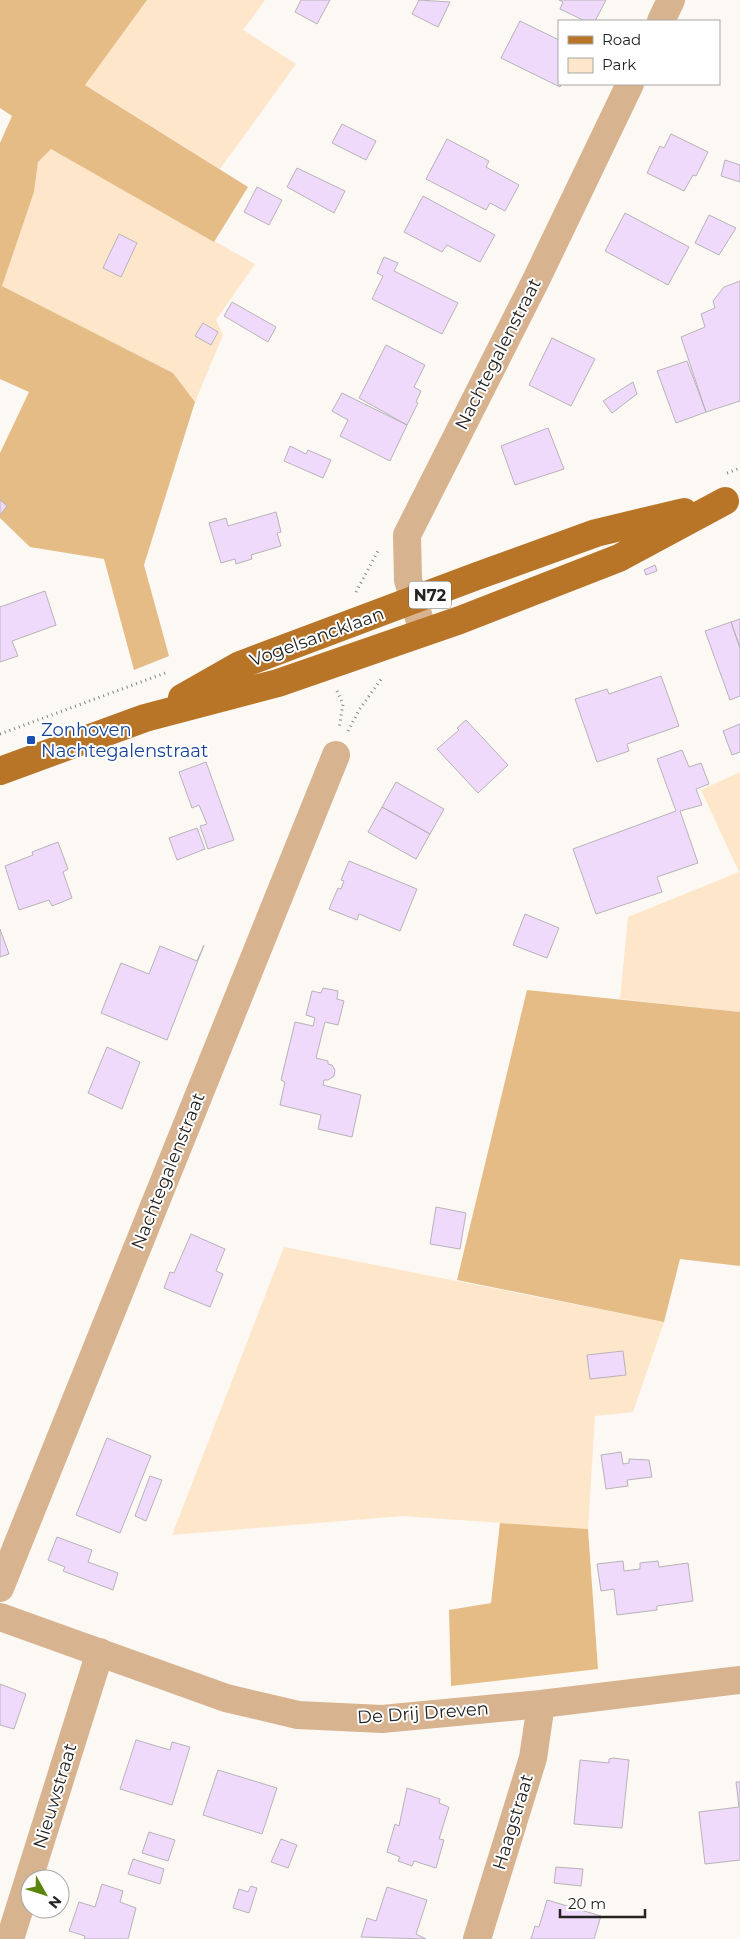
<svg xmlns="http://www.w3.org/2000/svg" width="740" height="1939" font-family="Montserrat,sans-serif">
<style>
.green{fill:#fde6c9}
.forest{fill:#e5bc86}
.building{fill:#f0dafb;stroke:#b7b3b8}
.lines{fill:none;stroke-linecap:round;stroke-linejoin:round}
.path{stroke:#878481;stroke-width:3;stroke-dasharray:1 4;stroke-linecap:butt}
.minor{stroke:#d8b38f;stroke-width:28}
.primary{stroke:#b87528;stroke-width:28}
.transit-dot{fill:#1a4fb4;stroke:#fff;stroke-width:2}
.labels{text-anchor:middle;stroke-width:4;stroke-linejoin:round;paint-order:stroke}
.shield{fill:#fff;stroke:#666564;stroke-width:1}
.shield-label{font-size:16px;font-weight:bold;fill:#242321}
.street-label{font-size:18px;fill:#242321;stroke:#fff}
.transit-label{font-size:18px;fill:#164399;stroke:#fff;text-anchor:start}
</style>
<rect width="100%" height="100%" fill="#fcf8f3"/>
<!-- green -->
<path class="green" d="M147,0H265L243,30L296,64L220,169L84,84Z
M51,149L255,264L216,320L223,335L195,402L173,373L0,285L34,192L38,162Z
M740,772V1012L620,999L628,917L739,872L701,790Z
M284,1247L664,1322L633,1412L595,1416L588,1529L402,1516L172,1535Z"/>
<!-- forest -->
<path class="forest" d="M0,0H147L85,85L248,187L214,242L51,149L38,162L34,192L2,286L173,373L195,402L144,565L169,656L134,670L104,559L30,547L0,518V453L29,392L0,379V143L12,116L0,108Z
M527,990L740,1012V1266L680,1259L664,1322L457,1280Z
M500,1523L588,1529L598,1669L451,1686L449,1610L491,1603Z"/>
<!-- building -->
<path class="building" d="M301,0H330L317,24L295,12Z
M419,0L450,2L438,27L412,14Z
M559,0H606L595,21H585L560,9L563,2Z
M520,21L559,40V84H562L560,87L501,58Z
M342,124L376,141L366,160L332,143Z
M671,134L708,152L696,176L693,175L684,191L647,173L660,146L664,148Z
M447,139L489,161L486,167L519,185L505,211L490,203L486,210L426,179Z
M725,160L740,165V182L721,176Z
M297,168L345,191L334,213L287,187Z
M257,187L282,200L269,225L244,212Z
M423,196L495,235L480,262L447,245L442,252L404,232Z
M625,213L689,247L668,285L605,251Z
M709,215L736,228L719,255L695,243Z
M119,234L137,243L121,277L103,268Z
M384,257L398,263L394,271L458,303L442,334L372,299L383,276L377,273Z
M740,281V401L706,412L681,337L705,327L701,314L715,308L713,301L724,287Z
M232,302L276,327L268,342L224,316Z
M203,323L218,332L211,345L195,336Z
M552,338L595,359L571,406L529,385Z
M386,345L425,365L414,387L421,391L416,402L418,403L407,425L359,398Z
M687,361L706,412L676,423L657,371Z
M633,382L637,394L612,413L603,401Z
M342,393L407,425L390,461L340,436L348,420L332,411Z
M548,428L564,469L515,485L501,446Z
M290,446L306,454L308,450L331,460L323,478L284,461Z
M0,500L7,506L0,515Z
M276,512L281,532L277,533L281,546L251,555L252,559L236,564L235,559L221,563L209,523L226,518L228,526Z
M655,565L657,571L646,575L644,570Z
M45,591L56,625L12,641L18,656L0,662V607Z
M740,619V648L731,622Z
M731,622L740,648V696L730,700L705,631Z
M661,676L679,726L627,744L629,751L597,762L575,699L607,689L609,694Z
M466,720L508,765L478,793L437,749L459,730L457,728Z
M740,724V752L732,755L723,731Z
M682,750L689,767L701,763L709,784L696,789L702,805L680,811L698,863L657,877L662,892L596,914L573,849L676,811L657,759Z
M206,762L234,840L208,849L200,826L207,824L199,805L192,808L179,772Z
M396,782L444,809L430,834L382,807Z
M382,807L430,834L416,859L368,832Z
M197,828L205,849L177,860L169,838Z
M58,842L68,869L63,872L72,898L52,906L49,900L19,910L5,866L33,855L32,852Z
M349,861L417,889L400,931L359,914L357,920L329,909L338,888L341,889L344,881L341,880Z
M525,914L559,928L547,958L513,945Z
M0,929L9,954L0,957Z
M204,945L167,1040L101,1013L121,963L149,974L160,946L197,961Z
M323,988L338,991L337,999L344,1001L338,1025L325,1022L316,1058L328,1061V1064L332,1065L335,1070L334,1076L328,1080H324L323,1085L361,1095L352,1137L318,1129L321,1115L280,1105L285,1082L281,1080L295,1022L313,1026L315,1018L306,1015L312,991L321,993Z
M107,1047L140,1062L122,1109L88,1093Z
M436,1207L466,1213L460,1249L430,1244Z
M191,1234L225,1249L216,1271L223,1274L210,1307L164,1288L170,1272L174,1273Z
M623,1351L626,1375L590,1379L587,1355Z
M107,1438L151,1456L120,1533L76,1515Z
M621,1452L623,1464L629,1463V1459L649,1460L652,1477L627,1480L628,1486L606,1489L601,1455Z
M150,1476L162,1480L146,1521L135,1516Z
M57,1537L92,1550L88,1562L118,1573L113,1590L63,1571L65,1567L48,1560Z
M623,1561L624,1571L640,1569V1563L658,1561L659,1567L688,1563L693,1601L657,1606V1610L617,1615L614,1589L601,1591L597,1564Z
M0,1684L26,1694L14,1729L0,1725Z
M136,1740L170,1750L172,1742L190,1747L172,1805L120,1789Z
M613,1758L629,1760L622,1828L574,1824L580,1760L609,1763V1759Z
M218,1770L277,1788L262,1834L203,1815Z
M736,1782H740V1860L705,1864L699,1812L739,1807Z
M407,1788L440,1799L439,1803L449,1807L439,1839L444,1840L436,1868L414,1861L412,1866L398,1861L400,1857L387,1852L395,1824L399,1826Z
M149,1832L175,1840L168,1861L142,1853Z
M281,1839L297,1845L288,1868L271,1862Z
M133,1859L164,1869L160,1884L128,1874Z
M556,1867L583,1869L581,1886L554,1883Z
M102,1884L123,1891L120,1902L136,1908L128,1939H84L85,1936L69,1931L79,1902L95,1907Z
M251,1886L257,1888L249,1913L233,1908L239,1889L248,1892Z
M387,1887L427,1900L416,1934L426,1939L361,1937L367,1918L376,1921Z
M547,1900L601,1916L594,1939H531L535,1926L539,1927Z"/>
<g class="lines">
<!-- path -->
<path class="path" d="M727,473L740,468
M356,592L378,551
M337,691L343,704L339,729
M348,731L359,710L382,678
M0,734L168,672"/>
<!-- minor -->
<path class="minor" d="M661,21L671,0
M423,632L408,580L407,535L537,278L630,84
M0,1588L336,755
M0,1617L226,1698L298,1715L382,1719L541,1704L740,1680
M10,1939L100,1652
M477,1939L533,1758L541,1704"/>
<!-- primary -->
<path class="primary" d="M182,698L240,665L477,576L596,533L684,512
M0,771L145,718L278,683L460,620L619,558L725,501"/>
</g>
<!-- markers -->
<rect class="transit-dot" x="26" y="735" width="10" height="10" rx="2.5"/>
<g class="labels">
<!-- shield labels -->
<rect class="shield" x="409" y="581.5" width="42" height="27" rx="4"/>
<g class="shield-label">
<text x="430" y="601">N72</text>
</g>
<!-- street labels -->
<g class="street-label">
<text transform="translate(498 354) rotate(-63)" y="6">Nachtegalenstraat</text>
<text transform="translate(317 637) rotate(-20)" y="6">Vogelsancklaan</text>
<text transform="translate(168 1171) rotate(-68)" y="6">Nachtegalenstraat</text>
<text transform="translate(423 1713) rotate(-4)" y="6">De Drij Dreven</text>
<text transform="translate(55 1796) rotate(-73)" y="6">Nieuwstraat</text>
<text transform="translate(513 1822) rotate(-73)" y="6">Haagstraat</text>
</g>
<!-- transit labels -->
<g class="transit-label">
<text x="41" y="736">Zonhoven<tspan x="41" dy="21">Nachtegalenstraat</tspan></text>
</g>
</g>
<!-- legend -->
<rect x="558" y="20" width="162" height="65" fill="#ffffff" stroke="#a7a7a6"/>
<rect x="568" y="36" width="25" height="8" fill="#b87528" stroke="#a7a7a6"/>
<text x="602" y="45" font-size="15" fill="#242321">Road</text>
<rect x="568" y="58" width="25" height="15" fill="#fde6c9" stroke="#a7a7a6"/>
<text x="602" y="70" font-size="15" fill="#242321">Park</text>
<!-- north arrow -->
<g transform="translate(45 1894) rotate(129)"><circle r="24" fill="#ffffff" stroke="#a7a7a6"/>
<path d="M0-4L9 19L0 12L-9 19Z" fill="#5b8409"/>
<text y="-8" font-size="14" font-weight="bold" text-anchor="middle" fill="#242321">N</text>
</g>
<!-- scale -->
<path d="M560 1909v8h85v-8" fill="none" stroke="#242321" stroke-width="2.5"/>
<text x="568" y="1909" font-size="15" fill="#242321" stroke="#ffffff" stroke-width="4" paint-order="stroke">20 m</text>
</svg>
